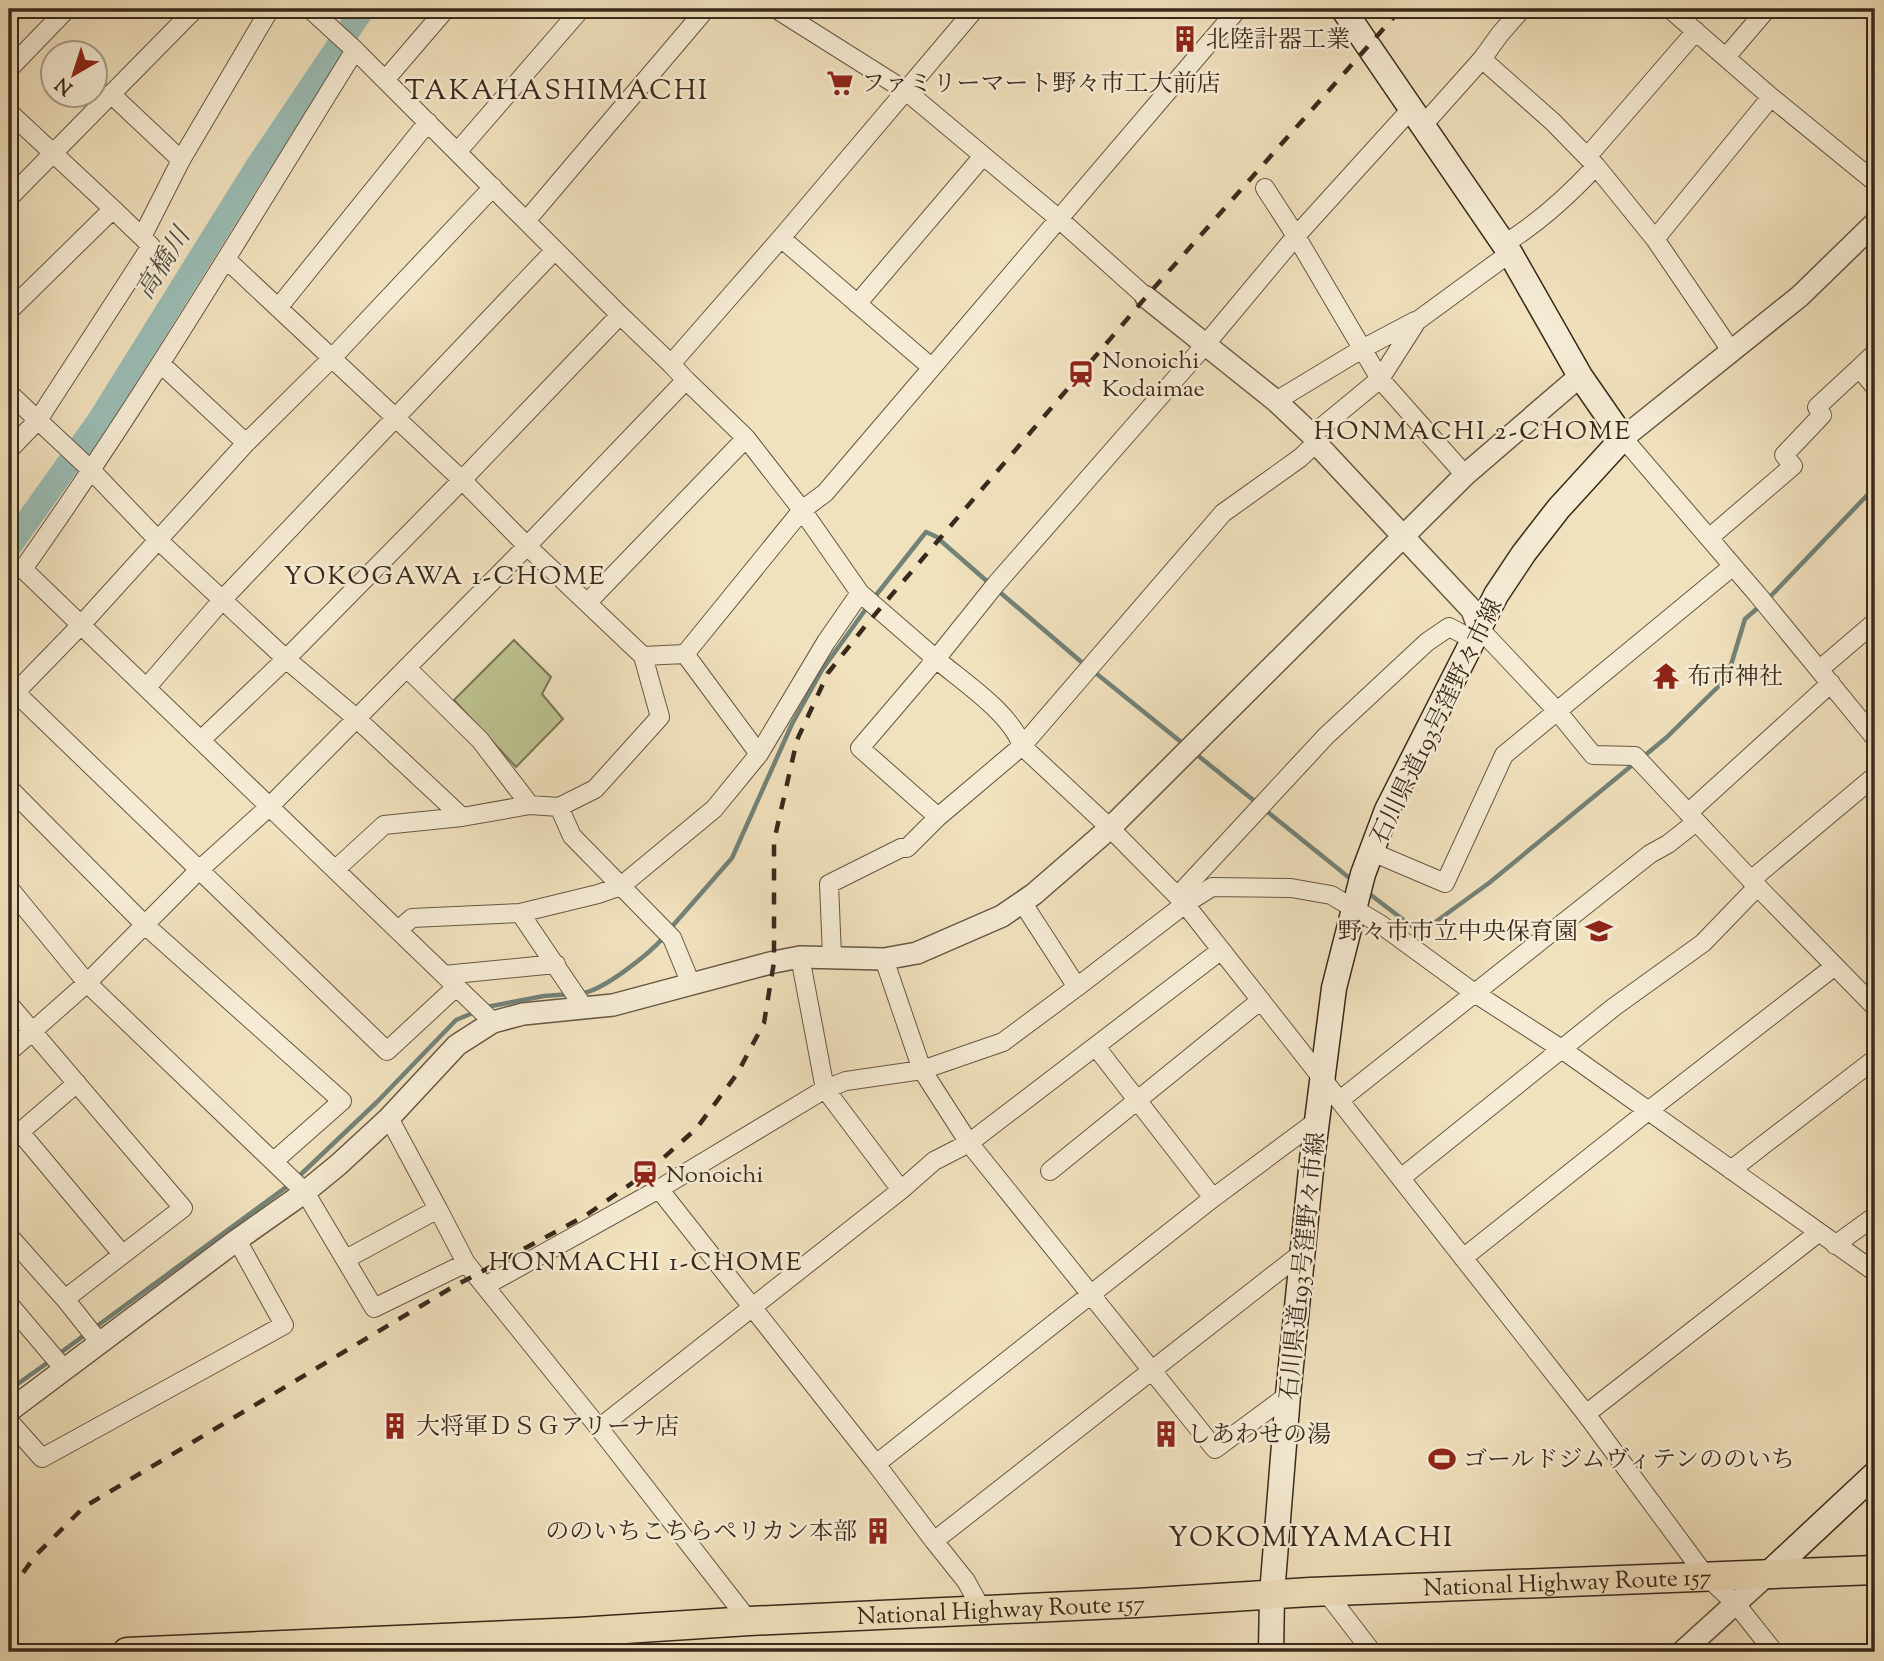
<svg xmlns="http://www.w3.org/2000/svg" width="1884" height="1661" font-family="'Sorts Mill Goudy','Noto Serif JP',serif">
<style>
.green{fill:#bcc390;stroke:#7a7656;stroke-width:2}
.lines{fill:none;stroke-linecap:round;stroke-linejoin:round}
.stream{stroke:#738278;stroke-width:4.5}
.river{stroke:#9bbdb5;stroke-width:24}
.minor-casing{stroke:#665744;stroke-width:20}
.tertiary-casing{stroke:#665744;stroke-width:24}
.secondary-casing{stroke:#38291c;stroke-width:27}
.trunk-casing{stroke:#38291c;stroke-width:31}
.minor{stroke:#f6ecd5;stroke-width:18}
.tertiary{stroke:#f6ecd5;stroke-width:21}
.secondary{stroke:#f6ecd5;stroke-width:24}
.trunk{stroke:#f1e2be;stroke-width:28}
.rail{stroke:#38291c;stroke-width:4.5;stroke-dasharray:12 12;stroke-linecap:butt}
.labels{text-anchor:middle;stroke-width:5;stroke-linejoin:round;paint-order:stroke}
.poi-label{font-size:24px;fill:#38291c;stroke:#f6ecd5;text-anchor:start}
.street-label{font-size:24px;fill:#38291c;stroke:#f6ecd5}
.water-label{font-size:26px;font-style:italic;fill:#514e42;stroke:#f6ecd5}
.neighbourhood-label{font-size:26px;letter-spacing:2px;fill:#38291c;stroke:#f6ecd5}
.quarter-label{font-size:28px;letter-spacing:2px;fill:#38291c;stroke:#f6ecd5}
</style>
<rect width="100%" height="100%" fill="#f1e2be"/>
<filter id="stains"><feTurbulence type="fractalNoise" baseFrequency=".00286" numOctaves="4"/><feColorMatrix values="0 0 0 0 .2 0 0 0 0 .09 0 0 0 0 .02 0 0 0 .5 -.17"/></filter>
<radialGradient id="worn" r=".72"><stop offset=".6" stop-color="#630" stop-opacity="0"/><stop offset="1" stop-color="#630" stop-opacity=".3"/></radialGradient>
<!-- green -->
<path class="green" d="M514,640L551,677L542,694L563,719L516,767L454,700Z"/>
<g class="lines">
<!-- stream -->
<path class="stream" d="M941,541L989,583
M996,589L1085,665
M873,599L926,532L937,537
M1767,600L1875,487
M1092,670L1186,746
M1196,754L1257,803
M1643,757L1667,737L1727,678L1745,619L1760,606
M1264,809L1352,880
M1367,892L1414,928L1434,923L1489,883L1636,762
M669,930L732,858L792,724L822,670L868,606
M579,994C602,992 649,954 664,937
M486,1007L544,996L571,994
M296,1179L377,1102L456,1020L475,1012
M93,1329L289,1185
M56,1356L86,1334
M9,1390L50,1361"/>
<!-- river -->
<path class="river" d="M9,547L98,422L256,168L363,9"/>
<defs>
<path id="minor" d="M310,9L355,50L526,221L706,9
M776,9L906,91L1059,219L1146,297
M1670,9L1771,97L1875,182
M1726,57L1767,9
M1482,59L1553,122L1596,166C1570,194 1537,224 1504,244
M9,69L67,9
M385,80L446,9
M111,94L181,160
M1412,108L1296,236L1205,345L996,584L936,659C962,681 1011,713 1022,746L1110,828L1185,904L1586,1414L1705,1575L1736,1604L1774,1652
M9,112L113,209L9,311
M1424,124L1482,59L1500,34L1522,9
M458,151L581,9
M1587,157L1696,31
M1596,166L1655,239L1732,352
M493,187L331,359L246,443L81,625L493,1022
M1265,188L1296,236L1380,379L1465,475
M9,198L195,9
M113,209L142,237
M526,221L620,315
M781,238L931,367
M1655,239L1771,97
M226,259L462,480L527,546L643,656
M857,304L983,156
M278,308L428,122
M1875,353L1859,368L1875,387
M161,364L246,443
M671,364L620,315L462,480L286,659L356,718L462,817L530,805L559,807L595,789L660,717L643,656L685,654L759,754L826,642L860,593L936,659L860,748L938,817
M9,393L92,471L158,540L286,659L201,740
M1276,401L1362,349L1415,321
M1312,435L1380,379L1417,321L1510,253
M1623,438L1757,594L1875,738
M9,450L38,420L151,246L142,237L181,160L270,9
M1709,538L1793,466L1784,455L1822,415L1817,407L1859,368
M860,593L802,510L825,493L1238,9
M588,602L746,438
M1478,627L1558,712L1593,755L1635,756L1751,880L1875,1007
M685,654L802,510L746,438L686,380
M407,668L480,740L530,805
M1820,669L1875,622
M147,687L223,599L555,250
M16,693L387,1051L456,987
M9,699L81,625L23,569C142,401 247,224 355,50
M9,788L145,925L342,1101L274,1161
M559,807L572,836L672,938L691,984
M1688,813L1831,683
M1372,852L1445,883L1504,755L1733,566
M336,869L384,825L462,817
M1751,880L1875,776
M9,888L87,983L305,1192L374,1308L466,1263L599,1428L749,1621
M1022,902L1077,987L1185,904L1212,887L1291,888L1331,895L1380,924L1473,992L1563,1050L1875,1272
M1185,904L1184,889L1326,736L1427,642L1449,627L1472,639
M520,913L585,1009
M398,930L412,918L520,913L598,894L621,886L714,809L759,754
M832,956L829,884L901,848H907L938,817L1022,746L1223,513L1300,458L1316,443
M884,959L922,1070L969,1143L1215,1449L1288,1395
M444,975L556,964
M9,1004L183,1208L65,1299
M1096,1047L1213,1198
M9,1052L87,983L198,871L270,806L527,546L686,380L671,364L781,238L975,9
M77,1083L20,1132L122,1254
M1340,1100L1650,854L1668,844L1696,822
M389,1118L438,1209
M1731,1170L1875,1059
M1050,1171L1261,1000
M1401,1178L1614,1007L1703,943L1758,886
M659,1189L876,1464L934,1541L1303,1252
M901,1190L934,1161L969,1143L1220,951
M9,1236L65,1299L100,1343
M1835,1245L1875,1216
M1463,1258L1648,1111L1835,966
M346,1259L438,1209L466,1263
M485,1286L659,1189L825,1089L846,1081L922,1070L1003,1042L1077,987
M9,1304L64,1369
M1586,1414L1818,1233
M9,1421L42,1458L284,1325L237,1240
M599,1428L901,1190L825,1089L800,957
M876,1464L1213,1198L1318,1120
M934,1541L966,1581L982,1610
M1326,1592L1372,1652
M563,1652L578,1632"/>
<path id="tertiary" d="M1146,297L1276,401L1312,435L1316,443L1472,610L1478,627
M1623,438L1800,296L1875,223
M9,1411L237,1240L305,1192L338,1165L389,1118L457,1045L493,1022L523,1014L613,1005L774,962L800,957L884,959L917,953L1002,916L1034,894L1110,828L1465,475L1580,376
M1682,1652L1768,1574"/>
<path id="secondary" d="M1768,1574L1875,1474
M1271,1652L1272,1594L1288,1395L1312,1160L1334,988L1363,874L1387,810L1496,595L1524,553L1559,508L1623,438L1580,376L1510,253L1343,9"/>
<g id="trunk">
<path id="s1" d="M127,1652L578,1632L749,1621L1137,1603L1310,1592L1875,1570"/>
</g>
</defs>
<!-- minor casing -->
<use href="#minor" class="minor-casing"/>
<!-- tertiary casing -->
<use href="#tertiary" class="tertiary-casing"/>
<!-- secondary casing -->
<use href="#secondary" class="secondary-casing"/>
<!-- trunk casing -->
<use href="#trunk" class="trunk-casing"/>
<!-- minor -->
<use href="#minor" class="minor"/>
<!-- tertiary -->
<use href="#tertiary" class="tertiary"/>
<!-- secondary -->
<use href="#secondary" class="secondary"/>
<!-- trunk -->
<use href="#trunk" class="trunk"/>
<!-- rail -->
<path class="rail" d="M9,1592L36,1555L84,1507L451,1288L585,1216L645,1174L696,1129L737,1074L764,1023L774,962V841L797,740L828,673L866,625L1146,297L1401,9"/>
</g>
<!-- icons -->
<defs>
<symbol id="building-bare" viewBox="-9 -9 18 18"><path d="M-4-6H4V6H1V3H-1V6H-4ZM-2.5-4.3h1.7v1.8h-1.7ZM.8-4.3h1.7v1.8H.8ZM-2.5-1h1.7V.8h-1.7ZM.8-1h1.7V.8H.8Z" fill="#8f2418" stroke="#f6ecd5" stroke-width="2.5" paint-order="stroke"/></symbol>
<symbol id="supermarket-bare" viewBox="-9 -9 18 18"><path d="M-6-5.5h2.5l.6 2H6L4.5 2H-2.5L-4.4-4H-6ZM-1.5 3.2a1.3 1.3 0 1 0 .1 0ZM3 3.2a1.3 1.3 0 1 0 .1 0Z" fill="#8f2418" stroke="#f6ecd5" stroke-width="2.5" paint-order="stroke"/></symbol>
<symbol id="station-bare" viewBox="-9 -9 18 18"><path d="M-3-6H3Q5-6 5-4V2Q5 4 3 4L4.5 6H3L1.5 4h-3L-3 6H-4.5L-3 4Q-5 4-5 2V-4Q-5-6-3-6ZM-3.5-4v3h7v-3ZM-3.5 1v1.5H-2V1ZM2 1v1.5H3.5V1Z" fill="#8f2418" stroke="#f6ecd5" stroke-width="2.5" paint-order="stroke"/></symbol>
<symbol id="temple-bare" viewBox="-9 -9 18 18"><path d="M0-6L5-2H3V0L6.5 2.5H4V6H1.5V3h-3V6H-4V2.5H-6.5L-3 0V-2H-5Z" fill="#8f2418" stroke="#f6ecd5" stroke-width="2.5" paint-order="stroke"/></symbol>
<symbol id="school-bare" viewBox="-9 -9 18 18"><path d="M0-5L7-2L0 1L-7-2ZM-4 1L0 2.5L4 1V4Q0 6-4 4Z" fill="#8f2418" stroke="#f6ecd5" stroke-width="2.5" paint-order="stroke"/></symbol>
<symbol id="stadium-bare" viewBox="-9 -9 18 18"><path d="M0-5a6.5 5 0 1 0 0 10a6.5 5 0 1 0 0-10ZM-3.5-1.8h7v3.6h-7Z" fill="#8f2418" stroke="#f6ecd5" stroke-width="2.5" paint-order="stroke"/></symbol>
</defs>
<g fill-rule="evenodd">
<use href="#building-bare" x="1166" y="20" width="38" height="38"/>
<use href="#supermarket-bare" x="821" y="64" width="38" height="38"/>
<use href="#station-bare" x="1062" y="355" width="38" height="38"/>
<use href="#temple-bare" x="1647" y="657" width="38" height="38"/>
<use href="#school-bare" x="1580" y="912" width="38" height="38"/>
<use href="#station-bare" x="626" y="1155" width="38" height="38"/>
<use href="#building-bare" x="376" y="1407" width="38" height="38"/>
<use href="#building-bare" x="1147" y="1415" width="38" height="38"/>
<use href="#stadium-bare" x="1423" y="1440" width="38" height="38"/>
<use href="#building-bare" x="859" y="1512" width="38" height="38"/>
</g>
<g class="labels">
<!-- poi labels -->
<g class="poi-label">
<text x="1206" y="47">北陸計器工業</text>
<text x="861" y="91">ファミリーマート野々市工大前店</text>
<text x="1102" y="368">Nonoichi<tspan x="1102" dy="28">Kodaimae</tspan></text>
<text x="1687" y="684">布市神社</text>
<text x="1578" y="939" text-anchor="end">野々市市立中央保育園</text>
<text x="666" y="1182">Nonoichi</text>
<text x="416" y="1434">大将軍ＤＳＧアリーナ店</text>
<text x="1187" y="1442">しあわせの湯</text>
<text x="1463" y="1467">ゴールドジムヴィテンののいち</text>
<text x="857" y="1539" text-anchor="end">ののいちこちらペリカン本部</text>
</g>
<!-- street labels -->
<g class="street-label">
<text transform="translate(1436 721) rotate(-64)" y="8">石川県道193号窪野々市線</text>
<text transform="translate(1302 1266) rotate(-84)" y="8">石川県道193号窪野々市線</text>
<text dy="8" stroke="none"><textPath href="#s1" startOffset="1442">National Highway Route 157</textPath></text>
<text dy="8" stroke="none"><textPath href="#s1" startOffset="875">National Highway Route 157</textPath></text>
</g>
<!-- water labels -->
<g class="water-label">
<text transform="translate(162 263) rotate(-58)" y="9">高橋川</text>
</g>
<!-- neighbourhood labels -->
<g class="neighbourhood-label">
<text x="1473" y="439">HONMACHI 2-CHOME</text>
<text x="445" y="584">YOKOGAWA 1-CHOME</text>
<text x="646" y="1270">HONMACHI 1-CHOME</text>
</g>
<!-- quarter labels -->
<g class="quarter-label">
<text x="557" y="99">TAKAHASHIMACHI</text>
<text x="1311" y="1546">YOKOMIYAMACHI</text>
</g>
</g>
<!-- margin -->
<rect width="1884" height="1661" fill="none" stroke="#f1e2be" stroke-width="35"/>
<rect x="10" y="10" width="1863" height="1640" fill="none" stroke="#38291c" stroke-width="3.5"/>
<rect x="18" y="18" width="1849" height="1626" fill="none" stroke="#38291c" stroke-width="2"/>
<!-- north arrow -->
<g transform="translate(74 74) rotate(219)"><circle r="33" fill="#f6ecd5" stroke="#aa9e8b" stroke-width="2"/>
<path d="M0-5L12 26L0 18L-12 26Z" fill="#8f2418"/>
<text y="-10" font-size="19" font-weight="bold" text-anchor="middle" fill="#38291c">N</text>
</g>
<rect width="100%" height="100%" filter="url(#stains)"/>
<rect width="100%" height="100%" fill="url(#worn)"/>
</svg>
